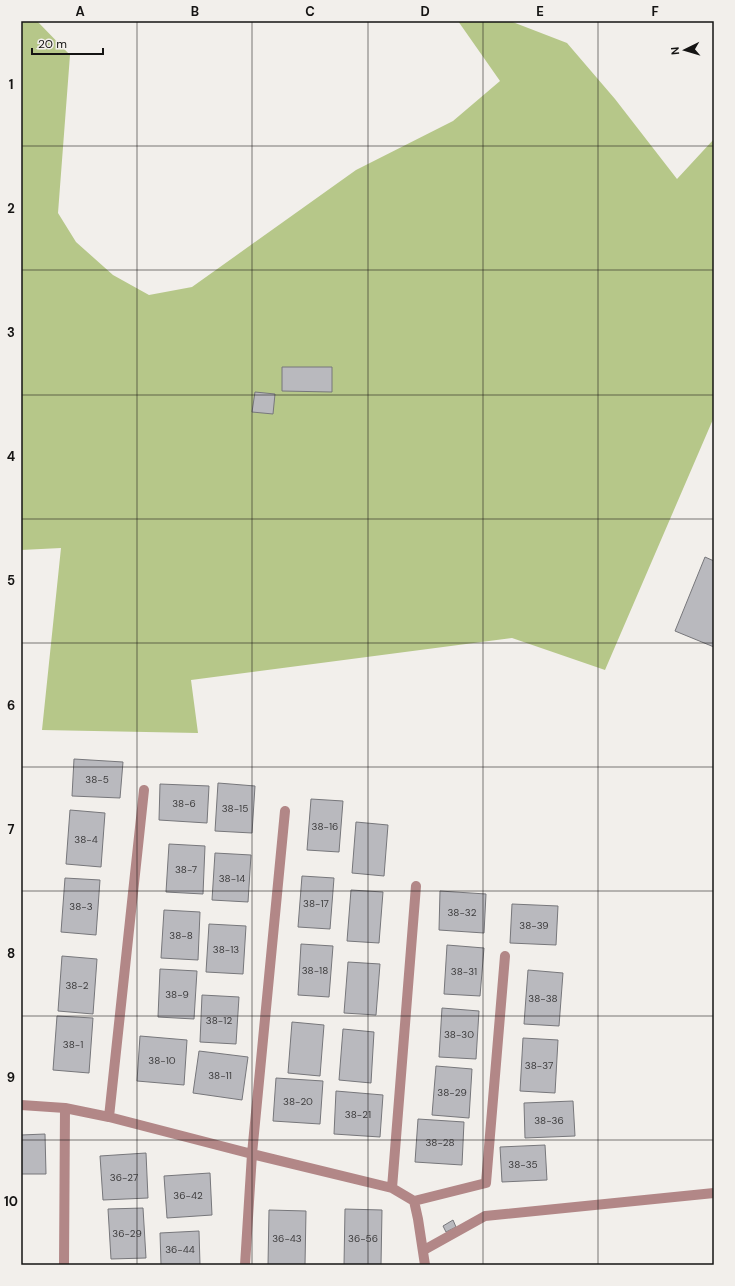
<svg xmlns="http://www.w3.org/2000/svg" width="735" height="1286" font-family="'DM Sans',sans-serif">
<style>
.green{fill:#b6c789}
.building{fill:#b9b9be;stroke:#77777b}
.lines{fill:none;stroke-linecap:round;stroke-linejoin:round}
.street{stroke:#b28787;stroke-width:10}
.grid{fill:none;stroke:#151413;stroke-width:1;stroke-opacity:0.55}
.labels{text-anchor:middle;stroke-width:3.5;stroke-linejoin:round;paint-order:stroke}
.number-label{font-size:10px;fill:#3e3d3e}
.neatline{fill:none;stroke:#151413;stroke-width:1.5}
.grid-label{font-size:13px;text-anchor:middle;font-weight:bold;fill:#151413}
</style>
<rect width="100%" height="100%" fill="#f2efeb"/>
<!-- green -->
<path class="green" d="M21,21H37L70,55L58,213L76,242L113,275L149,295L192,287L356,170L453,121L500,81L458,21H510L567,43L615,99L677,179L714,139V417L605,670L512,638L191,680L198,733L42,730L61,548L21,550Z"/>
<!-- building -->
<path class="building" d="M282,367H332V392L282,391Z
M255,392L275,394L273,414L252,412Z
M705,557L714,561V647L675,631Z
M74,759L123,762L120,798L72,796Z
M218,783L255,786L252,833L215,831Z
M160,784L209,786L207,823L159,820Z
M311,799L343,801L339,852L307,850Z
M70,810L105,813L101,867L66,864Z
M356,822L388,825L384,876L352,873Z
M169,844L205,846L203,894L166,892Z
M215,853L251,855L248,902L212,900Z
M302,876L334,878L330,929L298,927Z
M65,878L100,880L96,935L61,932Z
M351,890L383,892L379,943L347,941Z
M440,891L486,894L484,933L439,930Z
M512,904L558,906L556,945L510,943Z
M164,910L200,912L198,960L161,958Z
M209,924L246,926L243,974L206,972Z
M301,944L333,946L329,997L298,995Z
M447,945L484,948L480,996L444,994Z
M62,956L97,959L93,1014L58,1011Z
M348,962L380,964L376,1015L344,1013Z
M160,969L197,971L194,1019L158,1017Z
M528,970L563,973L559,1026L524,1024Z
M202,995L239,997L236,1044L200,1042Z
M442,1008L479,1011L476,1059L439,1057Z
M57,1016L93,1018L89,1073L53,1070Z
M292,1022L324,1025L320,1076L288,1073Z
M343,1029L374,1032L371,1083L339,1080Z
M140,1036L187,1040L184,1085L137,1081Z
M523,1038L558,1040L555,1093L520,1091Z
M199,1051L248,1057L242,1100L193,1093Z
M436,1066L472,1069L469,1118L432,1115Z
M276,1078L323,1081L320,1124L273,1121Z
M336,1091L383,1095L380,1137L334,1134Z
M573,1101L575,1136L525,1138L524,1103Z
M418,1119L464,1122L462,1165L415,1162Z
M45,1134L46,1174H21V1135Z
M545,1145L547,1180L502,1182L500,1147Z
M146,1153L148,1198L103,1200L100,1156Z
M210,1173L212,1215L167,1218L164,1176Z
M143,1208L146,1258L111,1259L108,1209Z
M345,1209L382,1210L381,1265H344Z
M269,1210L306,1211L305,1265H268Z
M453,1220L456,1227L446,1232L443,1226Z
M199,1231L200,1265H161L160,1233Z"/>
<g class="lines">
<!-- street -->
<path class="street" d="M21,1105L65,1108L109,1117L252,1154L392,1188L414,1201L418,1219L425,1265
M109,1117L144,790
M392,1188L416,886
M414,1201L486,1183L505,956
M424,1250L485,1216L714,1193
M64,1265L65,1108
M245,1265L252,1154L285,811"/>
</g>
<!-- grid -->
<path class="grid" d="M137,21V1265M252,21V1265M368,21V1265M483,21V1265M598,21V1265M21,146H714M21,270H714M21,395H714M21,519H714M21,643H714M21,767H714M21,891H714M21,1016H714M21,1140H714"/>
<g class="labels">
<!-- number labels -->
<g class="number-label">
<text x="97" y="783">38-5</text>
<text x="184" y="807">38-6</text>
<text x="235" y="812">38-15</text>
<text x="325" y="830">38-16</text>
<text x="86" y="843">38-4</text>
<text x="186" y="873">38-7</text>
<text x="232" y="882">38-14</text>
<text x="316" y="907">38-17</text>
<text x="81" y="910">38-3</text>
<text x="462" y="916">38-32</text>
<text x="534" y="929">38-39</text>
<text x="181" y="939">38-8</text>
<text x="226" y="953">38-13</text>
<text x="315" y="974">38-18</text>
<text x="464" y="975">38-31</text>
<text x="77" y="989">38-2</text>
<text x="177" y="998">38-9</text>
<text x="543" y="1002">38-38</text>
<text x="219" y="1024">38-12</text>
<text x="459" y="1038">38-30</text>
<text x="73" y="1048">38-1</text>
<text x="162" y="1064">38-10</text>
<text x="539" y="1069">38-37</text>
<text x="220" y="1079">38-11</text>
<text x="452" y="1096">38-29</text>
<text x="298" y="1105">38-20</text>
<text x="358" y="1118">38-21</text>
<text x="549" y="1124">38-36</text>
<text x="440" y="1146">38-28</text>
<text x="523" y="1168">38-35</text>
<text x="124" y="1181">36-27</text>
<text x="188" y="1199">36-42</text>
<text x="127" y="1237">36-29</text>
<text x="287" y="1242">36-43</text>
<text x="363" y="1242">36-56</text>
<text x="180" y="1253">36-44</text>
</g>
</g>
<!-- border -->
<rect width="735" height="1286" fill="none" stroke="#f2efeb" stroke-width="44"/>
<!-- north arrow -->
<g transform="translate(685 50) rotate(265)" stroke="#f2efeb" stroke-width="3" paint-order="stroke">
<path d="M0-3L7 15L0 10L-7 15Z" fill="#151413"/>
<text y="-6" font-size="11" font-weight="bold" text-anchor="middle" fill="#151413">N</text>
</g>
<!-- scale -->
<path d="M32 48v6h71v-6" fill="none" stroke="#151413" stroke-width="2"/>
<text x="38" y="48" font-size="12" fill="#151413" stroke="#f2efeb" stroke-width="3" paint-order="stroke">20 m</text>
<rect x="22" y="22" width="691" height="1242" class="neatline"/>
<g class="grid-label">
<text x="80" y="16">A</text>
<text x="195" y="16">B</text>
<text x="310" y="16">C</text>
<text x="425" y="16">D</text>
<text x="540" y="16">E</text>
<text x="655" y="16">F</text>
<text x="11" y="89">1</text>
<text x="11" y="213">2</text>
<text x="11" y="337">3</text>
<text x="11" y="461">4</text>
<text x="11" y="585">5</text>
<text x="11" y="710">6</text>
<text x="11" y="834">7</text>
<text x="11" y="958">8</text>
<text x="11" y="1082">9</text>
<text x="11" y="1206">10</text>
</g>
</svg>
